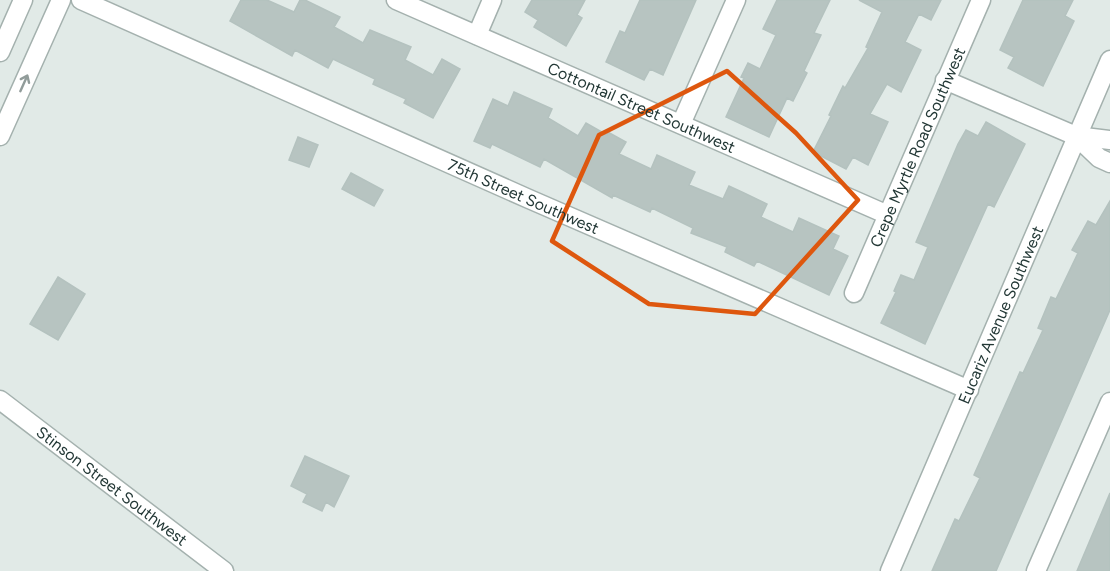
<svg xmlns="http://www.w3.org/2000/svg" width="1110" height="571" font-family="Figtree,sans-serif">
<style>
.building{fill:#b7c4c1;stroke:#b4c2bf;stroke-width:1.5}
.lines{fill:none;stroke-linecap:round;stroke-linejoin:round}
.minor-casing{stroke:#a4b1ae;stroke-width:21}
.minor{stroke:#fff;stroke-width:18}
.oneway{stroke:#919c9a}
.marked{fill:none;stroke:#de570e;stroke-width:4.5;stroke-linejoin:round}
.labels{text-anchor:middle;stroke-width:4.5;stroke-linejoin:round;paint-order:stroke}
.street-label{font-size:16px;fill:#233836;stroke:#f1f7f5}
</style>
<rect width="100%" height="100%" fill="#e1eae7"/>
<!-- building -->
<path class="building" d="M241,0H267L294,12L300,0H305L340,17L334,27L363,43L370,30L411,47L405,60L433,75L442,59L460,69L433,118L404,103L406,99L373,84L375,79L333,59L328,68L295,50L292,56L230,21Z
M532,0H585L577,15L582,18L566,46L534,27L538,20L525,12Z
M640,0H696L663,75L650,69L644,80L606,62L620,31L625,33Z
M777,0H830L814,33L821,35L804,71L807,73L793,101L787,98L769,137L726,117L744,78L741,77L748,63L760,69L776,35L763,29Z
M859,0H941L931,20L919,14L905,42L921,50L901,92L887,84L870,114L888,122L868,165L853,157L846,169L813,152L831,116L829,115L843,86L845,88L868,48L866,47L882,12Z
M1023,0H1073L1065,16L1074,21L1043,86L1008,68L1014,57L1000,50Z
M514,92L552,109L548,118L578,136L586,123L607,135L608,132L626,142L619,154L651,169L657,155L695,172L689,185L723,199L729,186L744,193L767,204L761,217L793,232L799,218L839,236L833,249L848,256L829,295L757,261L754,266L725,252L727,247L691,233L693,228L652,208L650,212L613,195L612,198L544,159L540,167L492,144L490,148L474,141L493,99L508,106Z
M986,122L1025,144L994,207L988,204L925,344L881,323L896,292L894,291L901,275L914,280L928,247L916,242L958,144L966,130L978,136Z
M298,137L318,145L309,167L289,160Z
M351,173L383,190L374,206L342,189Z
M1110,201V310L996,571H932L955,519L959,521L980,478L974,475L1020,372L1023,373L1043,330L1038,328L1051,297L1056,299L1078,253L1072,250L1088,221L1096,225Z
M58,277L85,294L58,340L30,324Z
M305,456L349,476L334,507L326,502L322,511L303,502L307,494L291,486Z
M1110,493V571H1077Z"/>
<g class="lines">
<defs>
<g id="minor">
<path id="s1" d="M81,0L529,199L969,390"/>
<path id="s2" d="M396,0L888,215"/>
<path d="M477,35L492,0"/>
<path d="M0,52L23,0"/>
<path d="M945,80L1076,136L1110,140"/>
<path d="M681,124L736,0"/>
<path d="M0,136L61,0"/>
<path d="M1076,136L1099,158L1110,163"/>
<path id="s3" d="M854,293L981,0"/>
<path id="s4" d="M0,400L224,571"/>
<path id="s5" d="M890,571L1110,60"/>
<path d="M1036,571L1110,402"/>
</g>
</defs>
<!-- minor casing -->
<use href="#minor" class="minor-casing"/>
<!-- minor -->
<use href="#minor" class="minor"/>
</g>
<!-- one-way arrows -->
<defs><path id="oneway-shaft" d="M-6 0H5M1.5-3L5.5 0L1.5 3" fill="none" stroke-width="1.6" stroke-linecap="round" stroke-linejoin="round" transform="scale(1.5)"/></defs>
<use class="oneway" href="#oneway-shaft" transform="translate(24 83) rotate(-66)"/>
<!-- marked area -->
<path class="marked" d="M727,71L796,133L858,200L755,314L649,304L552,241L599,135Z"/>
<g class="labels">
<!-- street labels -->
<g class="street-label">
<text dy="6" stroke="none"><textPath href="#s2" startOffset="268">Cottontail Street Southwest</textPath></text>
<text dy="6" stroke="none"><textPath href="#s3" startOffset="159">Crepe Myrtle Road Southwest</textPath></text>
<text dy="6" stroke="none"><textPath href="#s1" startOffset="484">75th Street Southwest</textPath></text>
<text dy="6" stroke="none"><textPath href="#s5" startOffset="279">Eucariz Avenue Southwest</textPath></text>
<text dy="6" stroke="none"><textPath href="#s4" startOffset="141">Stinson Street Southwest</textPath></text>
</g>
</g>
</svg>
